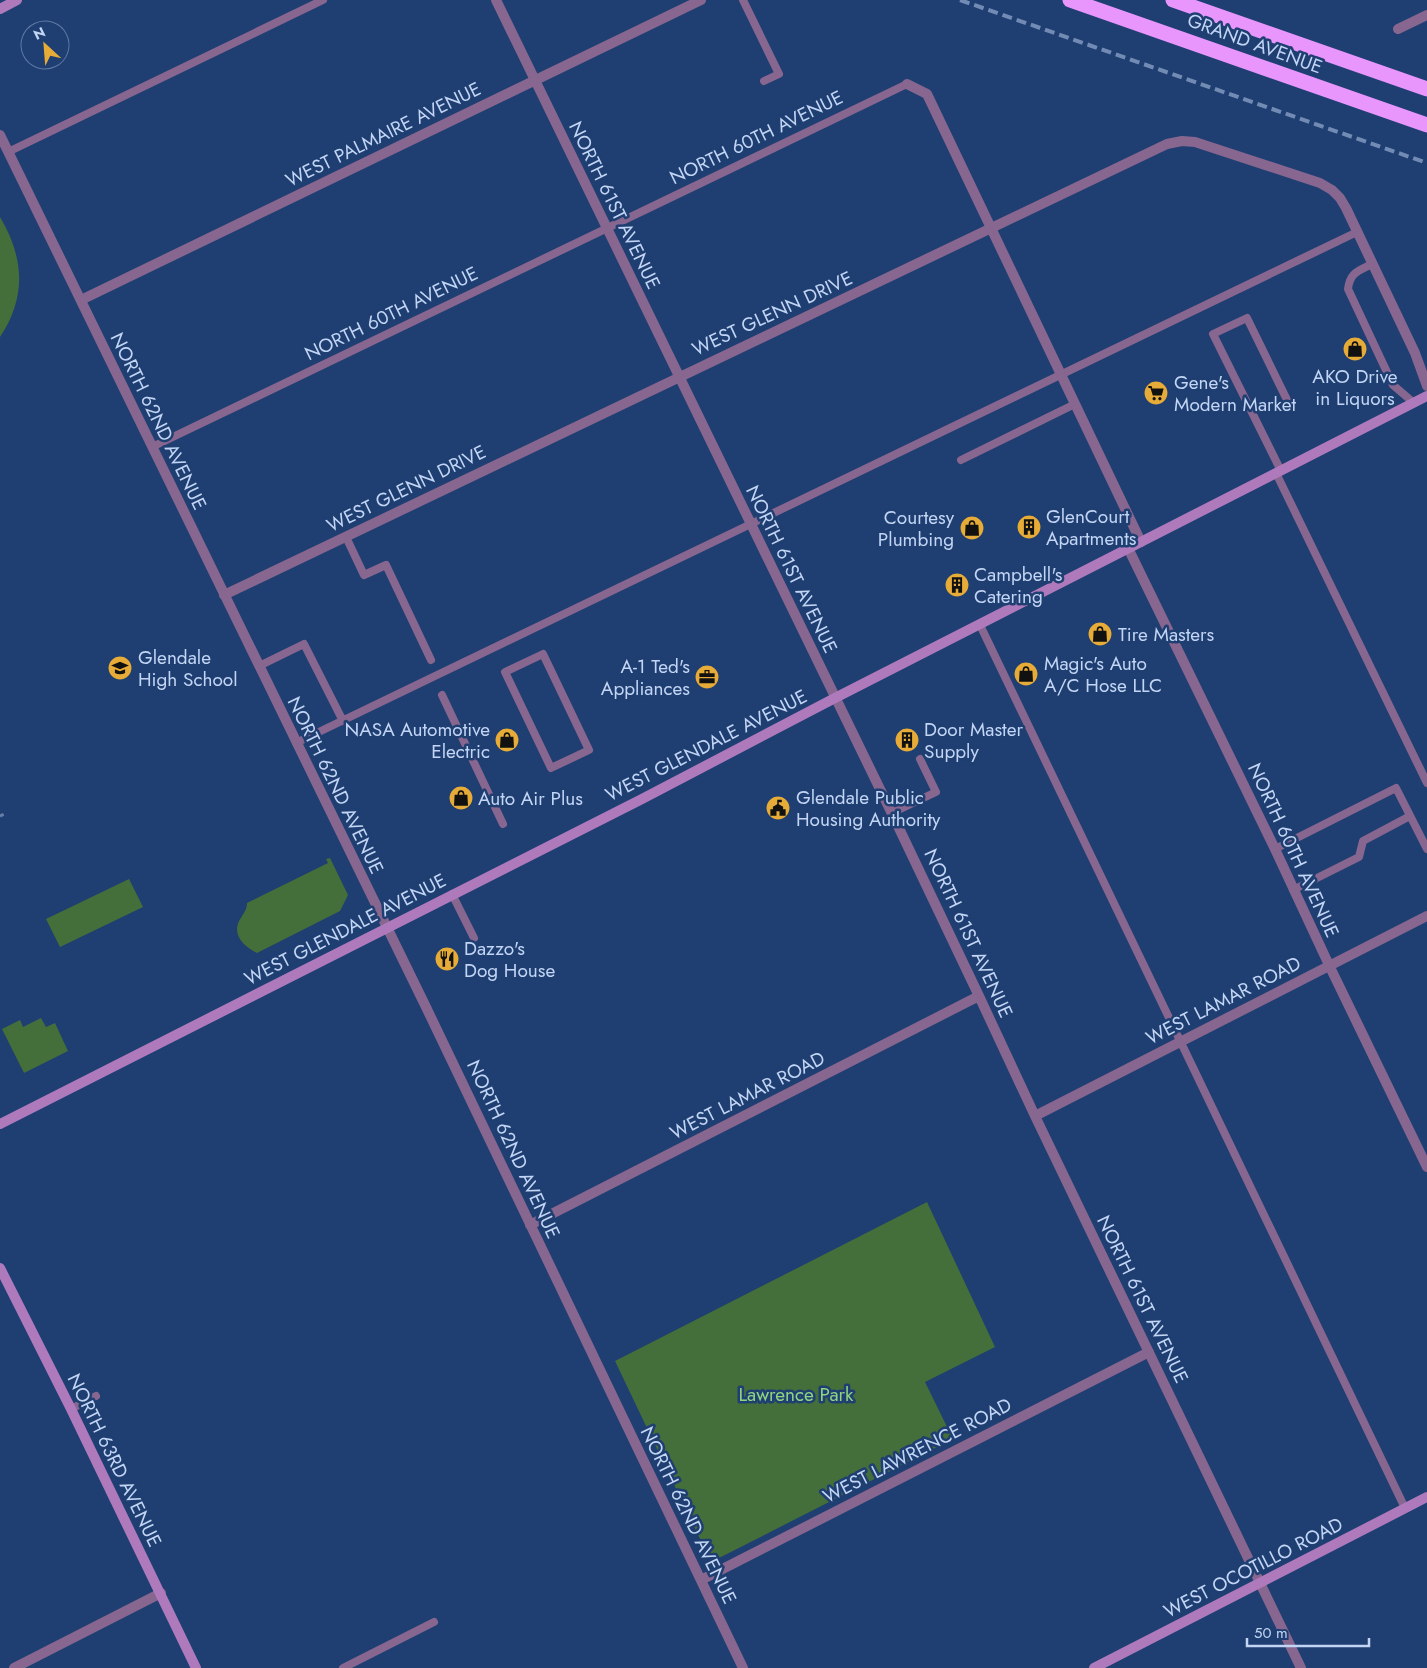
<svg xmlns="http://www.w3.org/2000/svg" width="1427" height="1668" font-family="Jost,sans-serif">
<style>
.green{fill:#446f3a}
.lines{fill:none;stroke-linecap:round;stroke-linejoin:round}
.path{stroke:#647ea8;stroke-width:3;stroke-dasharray:4 4;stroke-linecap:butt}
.lane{stroke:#87668f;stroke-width:8}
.street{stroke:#87668f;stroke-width:10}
.secondary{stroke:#af7abb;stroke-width:10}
.highway{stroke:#e896fc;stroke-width:15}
.rail{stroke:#728bb4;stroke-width:4;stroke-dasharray:10 5;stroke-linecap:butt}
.labels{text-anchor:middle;stroke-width:5;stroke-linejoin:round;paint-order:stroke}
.street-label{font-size:19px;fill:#c2d5f4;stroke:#1f3e71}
.poi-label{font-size:19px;fill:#c2d5f4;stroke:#1f3e71;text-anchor:start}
.park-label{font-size:19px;fill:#8fd47f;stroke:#1f3e71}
</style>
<rect width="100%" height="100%" fill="#1f3e71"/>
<!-- green -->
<path class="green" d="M0,217C24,257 27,297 0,337Z
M330,858L348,895L340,911L257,953C245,947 232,936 239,921C243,914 247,910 247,903L328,863L326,859Z
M129,879L143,907L60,947L46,919Z
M41,1018L46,1027L55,1023L68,1051L24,1073L2,1029L20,1020L23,1027Z
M927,1202L995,1347L925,1382L953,1439L721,1557C708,1559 705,1547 699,1537L615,1361Z"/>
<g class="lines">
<!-- path -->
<path class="path" d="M0,816L7,813"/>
<!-- lane -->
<path class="lane" d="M743,0L779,74L764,81
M8,152L323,0
M1372,264C1359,271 1350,272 1348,289L1393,385L1414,403
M152,447L907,84
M961,460L1075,404
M1281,471L1213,334L1247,318L1290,406
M1276,473L1427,783
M346,537L364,575L386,565L431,660
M980,625L1405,1508
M543,654L589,750L551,768L505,672Z
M259,666L304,644L343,721
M442,695L503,824
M296,743L1357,232
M892,813L936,792L920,759
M1275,849L1396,788L1427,849
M1293,890L1359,857L1363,841L1410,816
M452,894L474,938
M71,1409L96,1396
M343,1668L434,1622"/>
<!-- street -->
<path class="street" d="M496,0L897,824L979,996L1035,1116L1301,1668
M1398,29L1427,15
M907,84L927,94L1141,542
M0,135L425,1005L743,1668
M81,300L701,0
M1128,548L1275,849L1329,965L1427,1167
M224,595L1167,144L1182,141L1195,142L1320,183L1332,190L1340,198L1346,208L1415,353L1427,386
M1035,1116L1427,916
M530,1225L979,996
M701,1580L1149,1352
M14,1668L161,1593"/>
<!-- secondary -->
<path class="secondary" d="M0,9L17,0
M0,1124L642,799L835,698L1427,396
M0,1268L71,1409L196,1668
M1094,1668L1427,1497"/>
<!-- highway -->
<path class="highway" d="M1070,0L1427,125
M1173,0L1427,89"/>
<!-- rail -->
<path class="rail" d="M960,0L1427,163"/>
</g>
<!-- icons -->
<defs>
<symbol id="shop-disc" viewBox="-11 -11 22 22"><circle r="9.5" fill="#e7ac37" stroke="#1f3e71"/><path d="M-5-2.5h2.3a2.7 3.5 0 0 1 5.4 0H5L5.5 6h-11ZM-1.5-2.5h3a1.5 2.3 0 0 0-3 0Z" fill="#111"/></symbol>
<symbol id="supermarket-disc" viewBox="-11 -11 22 22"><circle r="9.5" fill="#e7ac37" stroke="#1f3e71"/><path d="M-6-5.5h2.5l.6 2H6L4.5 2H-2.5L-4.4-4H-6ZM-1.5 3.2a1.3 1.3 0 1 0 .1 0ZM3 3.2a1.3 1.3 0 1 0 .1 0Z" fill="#111"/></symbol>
<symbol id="building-disc" viewBox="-11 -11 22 22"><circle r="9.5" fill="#e7ac37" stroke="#1f3e71"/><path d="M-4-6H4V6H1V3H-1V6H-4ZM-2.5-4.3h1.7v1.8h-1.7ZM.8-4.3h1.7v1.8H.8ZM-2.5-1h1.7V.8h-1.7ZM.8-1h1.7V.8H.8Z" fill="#111"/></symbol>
<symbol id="school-disc" viewBox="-11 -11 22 22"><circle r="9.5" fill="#e7ac37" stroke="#1f3e71"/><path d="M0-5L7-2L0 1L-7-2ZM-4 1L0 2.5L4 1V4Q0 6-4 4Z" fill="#111"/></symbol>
<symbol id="office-disc" viewBox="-11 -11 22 22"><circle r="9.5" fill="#e7ac37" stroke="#1f3e71"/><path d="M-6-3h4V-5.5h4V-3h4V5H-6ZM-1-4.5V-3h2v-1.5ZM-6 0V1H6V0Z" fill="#111"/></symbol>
<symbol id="civic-disc" viewBox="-11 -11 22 22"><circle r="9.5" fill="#e7ac37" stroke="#1f3e71"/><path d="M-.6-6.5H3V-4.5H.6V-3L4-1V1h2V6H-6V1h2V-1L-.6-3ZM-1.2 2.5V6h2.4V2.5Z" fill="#111"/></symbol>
<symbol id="restaurant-disc" viewBox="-11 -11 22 22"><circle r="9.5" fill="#e7ac37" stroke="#1f3e71"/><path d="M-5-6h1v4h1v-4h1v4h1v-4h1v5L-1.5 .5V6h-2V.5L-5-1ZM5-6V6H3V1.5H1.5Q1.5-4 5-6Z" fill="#111"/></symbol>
</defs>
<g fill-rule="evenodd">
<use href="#shop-disc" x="1341" y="335" width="28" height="28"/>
<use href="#supermarket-disc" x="1142" y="379" width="28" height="28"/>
<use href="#building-disc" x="1015" y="513" width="28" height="28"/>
<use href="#shop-disc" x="958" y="514" width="28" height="28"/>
<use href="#building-disc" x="943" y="571" width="28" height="28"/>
<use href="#shop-disc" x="1086" y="620" width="28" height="28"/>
<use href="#school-disc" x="106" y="654" width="28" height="28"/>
<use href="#shop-disc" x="1012" y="660" width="28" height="28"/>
<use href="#office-disc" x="693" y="663" width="28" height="28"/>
<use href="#shop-disc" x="493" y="726" width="28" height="28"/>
<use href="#building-disc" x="893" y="726" width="28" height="28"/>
<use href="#shop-disc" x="447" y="784" width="28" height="28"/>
<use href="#civic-disc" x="764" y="794" width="28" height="28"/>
<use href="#restaurant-disc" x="433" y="945" width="28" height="28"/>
</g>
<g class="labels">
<!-- street labels -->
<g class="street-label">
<text transform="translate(1255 43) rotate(20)" y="7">GRAND AVENUE</text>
<text transform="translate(383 134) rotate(-26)" y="7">WEST PALMAIRE AVENUE</text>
<text transform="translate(756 137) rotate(-26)" y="7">NORTH 60TH AVENUE</text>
<text transform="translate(615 205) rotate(64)" y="7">NORTH 61ST AVENUE</text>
<text transform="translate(391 313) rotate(-26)" y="7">NORTH 60TH AVENUE</text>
<text transform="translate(772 313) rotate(-25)" y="7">WEST GLENN DRIVE</text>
<text transform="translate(159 421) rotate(64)" y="7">NORTH 62ND AVENUE</text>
<text transform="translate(406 488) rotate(-26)" y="7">WEST GLENN DRIVE</text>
<text transform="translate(792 569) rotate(64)" y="7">NORTH 61ST AVENUE</text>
<text transform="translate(706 745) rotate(-27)" y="7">WEST GLENDALE AVENUE</text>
<text transform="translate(336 785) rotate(64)" y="7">NORTH 62ND AVENUE</text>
<text transform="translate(1294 850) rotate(65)" y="7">NORTH 60TH AVENUE</text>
<text transform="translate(345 929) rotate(-27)" y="7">WEST GLENDALE AVENUE</text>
<text transform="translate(969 933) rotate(65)" y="7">NORTH 61ST AVENUE</text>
<text transform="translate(1223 1000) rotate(-27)" y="7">WEST LAMAR ROAD</text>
<text transform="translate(747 1095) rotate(-27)" y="7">WEST LAMAR ROAD</text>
<text transform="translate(514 1149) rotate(65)" y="7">NORTH 62ND AVENUE</text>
<text transform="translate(1143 1299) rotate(64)" y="7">NORTH 61ST AVENUE</text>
<text transform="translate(917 1450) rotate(-27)" y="7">WEST LAWRENCE ROAD</text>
<text transform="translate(115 1460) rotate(64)" y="7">NORTH 63RD AVENUE</text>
<text transform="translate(689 1515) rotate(64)" y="7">NORTH 62ND AVENUE</text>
<text transform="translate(1253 1567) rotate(-27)" y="7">WEST OCOTILLO ROAD</text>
</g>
<!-- poi labels -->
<g class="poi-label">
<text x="1355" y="383" text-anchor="middle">AKO Drive<tspan x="1355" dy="22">in Liquors</tspan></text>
<text x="1174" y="389">Gene's<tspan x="1174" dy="22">Modern Market</tspan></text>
<text x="1046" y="523">GlenCourt<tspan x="1046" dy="22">Apartments</tspan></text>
<text x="954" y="524" text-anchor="end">Courtesy<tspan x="954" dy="22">Plumbing</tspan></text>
<text x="974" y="581">Campbell's<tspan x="974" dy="22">Catering</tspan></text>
<text x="1118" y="641">Tire Masters</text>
<text x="138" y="664">Glendale<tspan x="138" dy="22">High School</tspan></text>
<text x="1044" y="670">Magic's Auto<tspan x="1044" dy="22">A/C Hose LLC</tspan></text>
<text x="690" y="673" text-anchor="end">A-1 Ted's<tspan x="690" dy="22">Appliances</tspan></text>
<text x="490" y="736" text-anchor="end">NASA Automotive<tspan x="490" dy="22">Electric</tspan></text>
<text x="924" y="736">Door Master<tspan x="924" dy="22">Supply</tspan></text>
<text x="796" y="804">Glendale Public<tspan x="796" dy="22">Housing Authority</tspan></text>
<text x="478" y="805">Auto Air Plus</text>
<text x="464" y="955">Dazzo's<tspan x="464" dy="22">Dog House</tspan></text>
</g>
<!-- park labels -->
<g class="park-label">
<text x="796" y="1401">Lawrence Park</text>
</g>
</g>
<!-- north arrow -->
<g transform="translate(45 45) rotate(334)"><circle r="24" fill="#1f3e71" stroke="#607aa5"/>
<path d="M0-4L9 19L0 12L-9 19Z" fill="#e7ac37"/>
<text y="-8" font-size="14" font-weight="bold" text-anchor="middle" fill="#c2d5f4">N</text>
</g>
<!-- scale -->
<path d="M1247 1638v8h122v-8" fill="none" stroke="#c2d5f4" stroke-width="2.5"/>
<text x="1254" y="1638" font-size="15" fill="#c2d5f4" stroke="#1f3e71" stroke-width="4" paint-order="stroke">50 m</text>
</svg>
